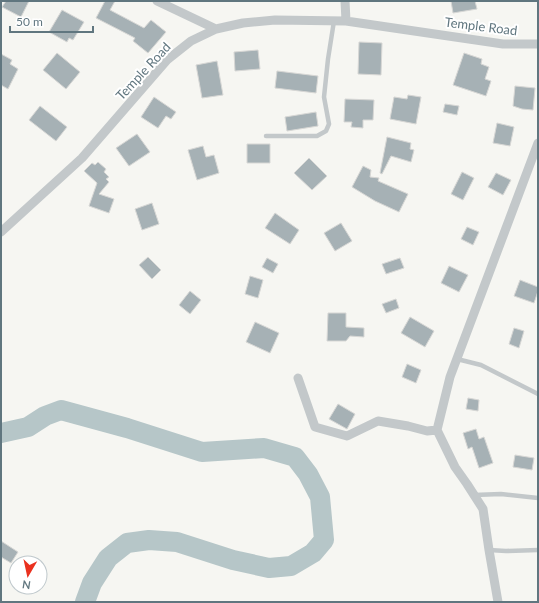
<svg xmlns="http://www.w3.org/2000/svg" width="539" height="603" font-family="Lato,sans-serif">
<style>
.lines{fill:none;stroke-linecap:round;stroke-linejoin:round}
.river{stroke:#b6c6c8;stroke-width:20}
.building{fill:#a6b1b5;stroke:#d7d7d5}
.lane{stroke:#c3c8ca;stroke-width:4.5}
.street{stroke:#c3c8ca;stroke-width:9}
.labels{text-anchor:middle;stroke-width:4;stroke-linejoin:round;paint-order:stroke}
.street-label{font-size:13px;fill:#60767f;stroke:#fff}
</style>
<rect width="100%" height="100%" fill="#f6f6f2"/>
<g class="lines">
<!-- river -->
<path class="river" d="M1,433L28,427L45,416L61,410L127,428L202,452L264,448L295,457L308,474L320,497L324,540L313,553L291,566L269,568L233,560L177,542L149,540L127,543L108,558L92,583L85,602"/>
</g>
<!-- building -->
<path class="building" d="M6,1H29L21,17L2,7Z
M105,1H115L110,10L144,28L151,20L166,32L148,53L133,41L135,38L96,18Z
M451,1H475L477,9L453,13Z
M62,10L84,22L73,40L69,38L67,42L49,32Z
M359,42L382,43L381,75L358,74Z
M258,50L260,69L235,71L234,52Z
M57,53L80,72L66,89L43,70Z
M464,53L482,59L481,64L489,67L485,79L491,81L486,96L453,85Z
M1,54L12,60L10,64L18,69L8,89L1,85Z
M217,61L223,95L202,98L196,65Z
M277,71L318,76L316,93L275,88Z
M515,86L535,88L533,110L522,109L513,106Z
M408,95L421,97L416,124L390,119L394,97L407,99Z
M154,97L176,112L171,119L166,116L158,128L141,117Z
M345,99L374,100L373,120H363V128L351,127L352,122H344Z
M445,104L459,106L457,115L443,112Z
M40,106L67,127L56,141L29,120Z
M316,112L318,126L287,131L285,117Z
M497,123L514,127L510,146L493,143Z
M137,134L150,152L129,166L116,148Z
M387,137L411,143L410,149L414,150L411,162L391,156L382,174L380,173Z
M247,144H270V163H247Z
M203,146L206,157L214,155L219,173L197,180L188,150Z
M309,158L327,176L312,190L294,173Z
M98,162L106,169L104,172L109,177L106,179L109,182L99,194L114,199L109,213L89,206L97,183L84,171L92,163L95,165Z
M363,166L371,170L370,177L379,178L378,181L408,194L399,212L375,201L352,187Z
M462,172L474,178L463,200L451,194Z
M496,173L511,180L503,195L488,187Z
M152,203L159,224L142,230L135,209Z
M275,213L299,230L290,244L265,228Z
M341,223L352,241L335,251L324,233Z
M467,227L479,232L473,245L461,239Z
M148,257L161,270L152,279L139,265Z
M267,258L278,264L273,273L262,267Z
M400,258L404,268L386,274L382,264Z
M449,266L468,275L459,292L441,283Z
M250,276L263,280L258,298L245,294Z
M520,280L538,287V291L534,303L514,296Z
M190,291L201,300L190,314L179,305Z
M396,299L399,308L386,313L382,304Z
M328,313H346V327L364,328V337L350,336L346,341H327Z
M410,317L434,331L425,347L401,333Z
M255,322L279,333L270,353L246,342Z
M514,328L524,331L519,348L509,344Z
M407,364L421,370L416,383L402,377Z
M468,398L479,400L478,411L466,409Z
M338,404L355,414L347,429L329,419Z
M476,429L479,439L484,437L493,463L479,468L472,447L468,449L463,433Z
M515,455L534,458L532,470L513,467Z
M1,541L18,552L11,563L1,557Z"/>
<g class="lines">
<!-- lane -->
<path class="lane" d="M266,136H317L326,131L329,124L324,97L328,59L334,21
M457,359L481,365L538,394
M474,495L501,494L538,498
M489,550L506,551L538,550"/>
<!-- street -->
<path class="street" d="M157,1L216,29
M345,1L346,21
M1,232L82,158L167,60L191,41L216,29L243,23L275,20L346,21L503,44H538
M298,378L315,427L347,436L378,421L408,426L427,431L437,430
M498,602L489,550L483,509L467,484L455,467L437,430L450,377L538,143"/>
</g>
<g class="labels">
<!-- street labels -->
<g class="street-label">
<text transform="translate(481 26) rotate(7)" y="5">Temple Road</text>
<text transform="translate(143 71) rotate(-47)" y="5">Temple Road</text>
</g>
</g>
<!-- border -->
<rect width="539" height="603" fill="none" stroke="#60767f" stroke-width="4"/>
<!-- north arrow -->
<g transform="translate(28 575) rotate(189)"><circle r="19" fill="#ffffff" stroke="#bfc8cc"/>
<path d="M0-3L7 15L0 10L-7 15Z" fill="#ea311f"/>
<text y="-6" font-size="11" font-weight="bold" text-anchor="middle" fill="#60767f">N</text>
</g>
<!-- scale -->
<path d="M10 26v6h83v-6" fill="none" stroke="#60767f" stroke-width="2"/>
<text x="16" y="26" font-size="12" fill="#60767f" stroke="#ffffff" stroke-width="3" paint-order="stroke">50 m</text>
</svg>
